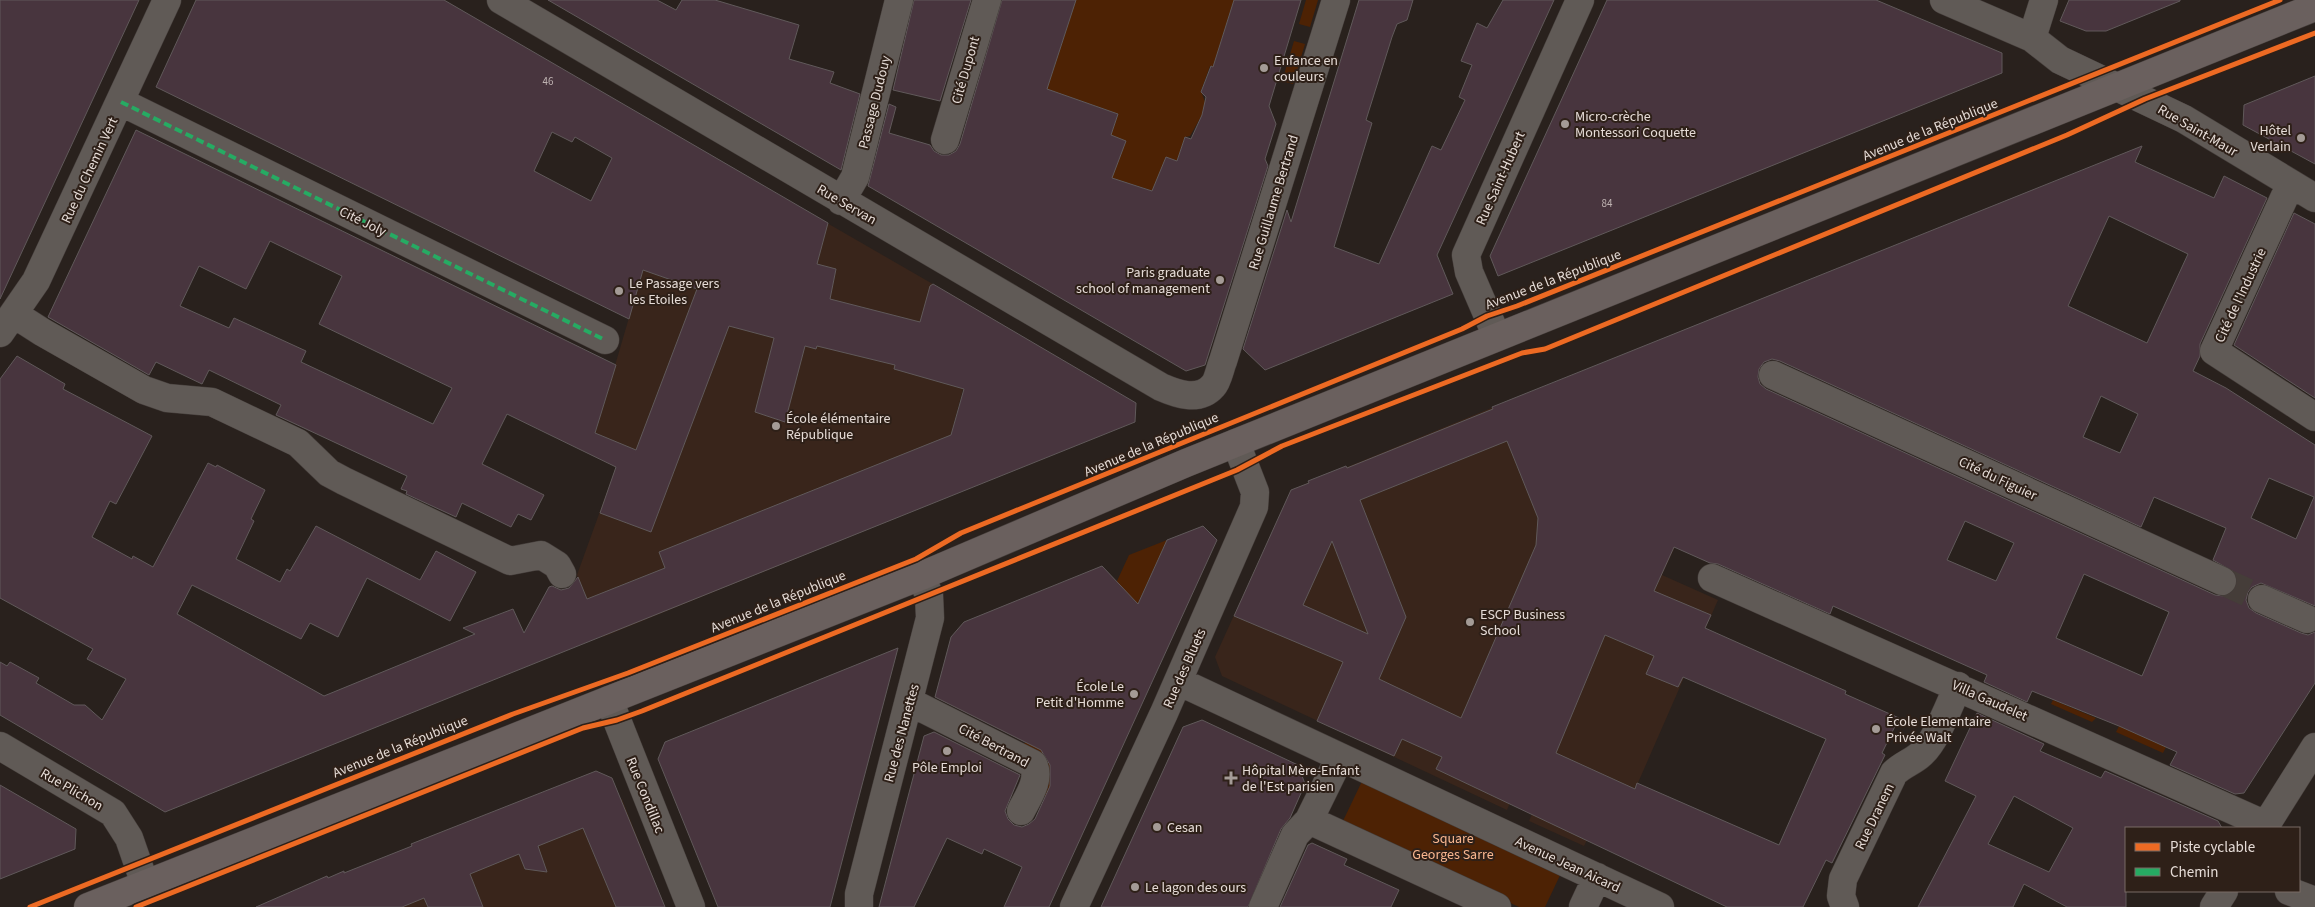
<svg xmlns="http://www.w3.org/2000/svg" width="2315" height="907" font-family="'Source Sans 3',sans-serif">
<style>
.built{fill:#39251b}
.green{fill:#4d2204}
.building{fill:#48353e;stroke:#60595a;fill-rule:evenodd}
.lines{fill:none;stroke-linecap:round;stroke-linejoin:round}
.minor-tunnel{stroke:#453d39;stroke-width:28;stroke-dasharray:28 14;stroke-linecap:butt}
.minor-casing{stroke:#443d3a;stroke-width:29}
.major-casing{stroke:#443d3a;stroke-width:29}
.minor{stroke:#605a56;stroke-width:28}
.major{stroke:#6a605e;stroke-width:28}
.quiet{stroke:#26ab63;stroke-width:4;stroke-dasharray:8 4;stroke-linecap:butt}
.cycleway-casing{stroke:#2e2018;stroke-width:8}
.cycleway{stroke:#ed6a23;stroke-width:5}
.poi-dot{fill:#a49b96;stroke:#2e2018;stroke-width:2}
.labels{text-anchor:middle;stroke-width:4;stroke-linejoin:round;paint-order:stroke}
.number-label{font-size:11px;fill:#beb2b1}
.poi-label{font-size:14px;fill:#e6dcd7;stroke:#2e2018;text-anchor:start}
.street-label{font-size:14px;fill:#e6dcd7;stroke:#2e2018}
.park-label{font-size:14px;fill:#f9b68f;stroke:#2e2018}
</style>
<rect width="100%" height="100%" fill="#29211d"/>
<!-- built -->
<path class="built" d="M801,208L983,313L933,503L603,637L577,575L616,467L589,454L643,270L730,302Z
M1530,392L1675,547L1662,575L1718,600L1609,849L1587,840L1584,846L1529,821L1532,814L1510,803L1507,810L1222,676L1215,657L1291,490Z
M596,771L612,778L618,799H622L665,907H259L304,889L303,886L307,884L308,887L323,881L322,878L327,876L328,879L344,871L345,873L412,846L411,844Z"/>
<!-- green -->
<path class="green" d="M1076,0H1234L1213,67L1210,66L1201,91L1205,102L1202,115L1190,136L1185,137L1177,161L1153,191L1112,178L1111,135L1118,114L1047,89Z
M1306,0H1318L1310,27L1299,24Z
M1294,41L1305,44L1293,84L1282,81Z
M1167,540L1049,798L1041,795L1020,745L1046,735L1129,555Z
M2053,700L2096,718L2092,722L2051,704Z
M2119,726L2166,747L2163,753L2116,732Z
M1365,775L1563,869L1545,907H1519L1342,823Z"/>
<!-- building -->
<path class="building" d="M0,0H139L0,299Z
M196,0H444L828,223L817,264L836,269L830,299L920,322L930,286L933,284L1136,403L1135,422L165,812L0,715V662L7,666L10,662L39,678L36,683L74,705H85L102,720L126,679L87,659L93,649L0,598V379L17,356L65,384L63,389L152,436L116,504L110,501L92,537L132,559L133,556L153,567L208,463L216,467L217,465L265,490L251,519L254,521L236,559L280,582L287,569L290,571L316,526L420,580L436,551L476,572L450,621L367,578L338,637L310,623L301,639L192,585L177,614L324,696L475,634L463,628L513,609L524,633L549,587L552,586L561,590L569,588L578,577L587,599L665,568L659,552L951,435L964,389L894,369L895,365L817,346L816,349L805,346L785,422L755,412L774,338L729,326L651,532L600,513L616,467L507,414L482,464L544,495L531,520L518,514L511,527L462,503L456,517L406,494L407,491L401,489L407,476L276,415L281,405L209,370L202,384L156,362L149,375L48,317L136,130L616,365L595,433L636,450L697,289L643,270L629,319L156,87ZM552,132L572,142L575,137L612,158L591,201L534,171ZM270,241L342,276L319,324L452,388L433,424L301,362L306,351L234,318L229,328L180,306L199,266L246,289Z
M548,0H657L676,10L682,0H715L799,25L789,59L834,72L830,83L860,94L841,170Z
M914,0H971L940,101L893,90Z
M1002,0H1076L1047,89L1118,114L1111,135L1126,141L1112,178L1152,191L1166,157L1177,161L1185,137L1191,139L1202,115L1206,97L1201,92L1211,66L1213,67L1234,0H1301L1269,106L1276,124L1265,159L1268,166L1205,365L1186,371L868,186L889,104L896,107L889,133L930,145L934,151L941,155H949L956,151L960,144Z
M1359,0H1413L1407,20L1397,24L1392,37L1366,120L1372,123L1334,247L1379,264L1432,146L1441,150L1465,100L1459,97L1472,65L1461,61L1477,23L1487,28L1503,0H1554L1437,255L1453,294L1265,370L1243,349L1287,210L1291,222Z
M1607,0H1876L2002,53V73L1498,276L1490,256Z
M2069,0H2180V1L2106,31H2086L2060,21Z
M2315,76V164L2243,125L2244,105Z
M2142,146L2135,162L2214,198L2224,176L2267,198L2200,344V356L2193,371L2226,388L2315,445V606L2261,583L2252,587L2248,592L2246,600L2249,608L2256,613L2301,633L2308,635L2315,632V683L2244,793L2235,794L2170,765L2177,752L2119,726L2032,691L2027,702L1984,682L1987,675L1833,606L1830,614L1718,564L1710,563L1674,547L1654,591L1711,615L1705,628L1846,691L1845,694L1899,718L1882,753L1885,755L1832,863L1826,860L1803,907H1727L1436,769L1442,757L1402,739L1394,756L1317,721L1343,662L1234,616L1291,490L1309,483L1308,481L1346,466L1347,468L1493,409L1492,407ZM2109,216L2188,254L2147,343L2068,306ZM1772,359L1780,361L2141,527L2154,497L2226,528L2213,560L2234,572L2237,579L2236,588L2231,594L2224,596L2215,595L1766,389L1760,384L1758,377L1759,369L1764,362ZM2101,396L2138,414L2120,453L2083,437ZM1507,441L1538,518L1536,545L1461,718L1379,679L1406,617L1360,500ZM2269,478L2314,497L2296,539L2251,518ZM1965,521L2014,543L1996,581L1947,560ZM1332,541L1368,634L1303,605ZM2084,574L2169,612L2142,676L2056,638ZM1605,635L1654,656L1646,674L1678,687L1683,677L1826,739L1779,845L1637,783L1635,789L1556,753Z
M2294,213L2315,224V398L2234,345Z
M1203,526L1217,540L1049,907H1004L1022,867L984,849L982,854L947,838L914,907H879L924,736L934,732L1020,775L1005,811L1008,819L1014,825L1022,827L1029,824L1035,819L1050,786V765L1041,750L935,697L951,637L964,622L1102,566L1138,604L1167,540Z
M898,648L830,907H718L658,759L665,742Z
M1977,713L2044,744L2040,751L2101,778L2105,771L2218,821L2222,828H2126V907H2067L2024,884L2013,907H1918L1976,796L1945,781ZM2014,796L2073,828L2049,872L1988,844Z
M1202,720L1298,765L1305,784L1290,818L1281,829L1248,907H1101L1183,727Z
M596,771L612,778L665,907H616L583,828L538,846L547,872L525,869L519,854L470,874L483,907H428L424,898L402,907H256L327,876L328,878L344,871V873L412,846L411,844Z
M0,785L76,829L75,849L0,879Z
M1312,843L1347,859L1344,865L1399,890L1391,907H1280L1308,845Z"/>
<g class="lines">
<!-- minor-tunnel -->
<path class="minor-tunnel" d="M2222,581L2262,599"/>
<defs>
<path id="minor" d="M501,0L1161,387C1177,394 1199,402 1213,386C1218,381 1220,368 1223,361L1336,0
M1944,0L2032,38L2060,60L2184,119L2315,198
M2032,38L2044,0
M121,102L605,340
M945,140L987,0
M2290,185L2214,351L2315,417
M841,201L855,177L899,0
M14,314L42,332L144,390L167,398L212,402L298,443L329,473L344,481L510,561L541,555L557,565L562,574
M0,333L36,281L167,0
M1497,337L1469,272L1466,255L1580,0
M1773,375L2222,581
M1712,578L2266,825
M2262,599L2307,619
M1178,681L1660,907
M609,700L691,907
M910,702L1033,764C1041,779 1028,797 1021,811
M0,746L113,813L129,838L145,884
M1309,820L1497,907
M2264,828L2315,747
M2289,891L2315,901
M859,907V894L930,618L929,595L921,576
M1074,907L1164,713L1254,507L1255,492L1236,443
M1263,907L1295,835L1309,820L1340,757
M1583,907L1597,877
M1845,907L1841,896L1843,879L1894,773C1902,765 1912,762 1920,755C1936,742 1949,705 1958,686
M2214,907L2224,891"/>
<path id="major" d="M88,907L921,576L1186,463L2315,7"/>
</defs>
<!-- minor casing -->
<use href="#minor" class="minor-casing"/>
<!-- major casing -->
<use href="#major" class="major-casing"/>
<!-- minor -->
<use href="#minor" class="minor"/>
<!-- major -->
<use href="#major" class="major"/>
<!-- quiet -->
<path class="quiet" d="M121,102L605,340"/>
<defs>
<path id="cycleway" d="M30,907L513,714L628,673L916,559L961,533L1462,329L1487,316L1517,306L2280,0
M136,907L583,728L617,720L642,711L1237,470L1282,446L1522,353L1545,349L2067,135L2145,99L2315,33"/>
</defs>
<!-- cycleway casing -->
<use href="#cycleway" class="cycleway-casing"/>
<!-- cycleway -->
<use href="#cycleway" class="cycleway"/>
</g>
<!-- markers -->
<g class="poi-dot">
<circle cx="1264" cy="68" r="5"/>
<circle cx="1565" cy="124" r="5"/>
<circle cx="2301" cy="138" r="5"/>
<circle cx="1220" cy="280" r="5"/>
<circle cx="619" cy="291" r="5"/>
<circle cx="776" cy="426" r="5"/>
<circle cx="1470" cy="622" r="5"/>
<circle cx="1134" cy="694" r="5"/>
<circle cx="1876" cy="729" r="5"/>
<circle cx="947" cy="751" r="5"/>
<path d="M1228.5 770.5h5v5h5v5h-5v5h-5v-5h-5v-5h5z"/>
<circle cx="1157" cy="827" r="5"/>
<circle cx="1135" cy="887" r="5"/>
</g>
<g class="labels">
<!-- number labels -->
<g class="number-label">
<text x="548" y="85">46</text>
<text x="1607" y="207">84</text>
</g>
<!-- poi labels -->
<g class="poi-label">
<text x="1274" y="65">Enfance en<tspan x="1274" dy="16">couleurs</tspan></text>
<text x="1575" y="121">Micro-crèche<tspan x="1575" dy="16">Montessori Coquette</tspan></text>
<text x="2291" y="135" text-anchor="end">Hôtel<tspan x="2291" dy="16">Verlain</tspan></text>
<text x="1210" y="277" text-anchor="end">Paris graduate<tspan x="1210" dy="16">school of management</tspan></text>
<text x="629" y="288">Le Passage vers<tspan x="629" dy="16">les Etoiles</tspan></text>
<text x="786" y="423">École élémentaire<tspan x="786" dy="16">République</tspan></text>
<text x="1480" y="619">ESCP Business<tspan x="1480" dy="16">School</tspan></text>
<text x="1124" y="691" text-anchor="end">École Le<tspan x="1124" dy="16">Petit d'Homme</tspan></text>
<text x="1886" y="726">École Elementaire<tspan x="1886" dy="16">Privée Walt</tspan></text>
<text x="947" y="772" text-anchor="middle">Pôle Emploi</text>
<text x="1242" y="775">Hôpital Mère-Enfant<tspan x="1242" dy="16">de l'Est parisien</tspan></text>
<text x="1167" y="832">Cesan</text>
<text x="1145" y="892">Le lagon des ours</text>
</g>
<!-- street labels -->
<g class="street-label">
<text transform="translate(965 70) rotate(-74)" y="5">Cité Dupont</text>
<text transform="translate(874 102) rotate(-76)" y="5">Passage Dudouy</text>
<text transform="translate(1930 129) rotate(-22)" y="5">Avenue de la République</text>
<text transform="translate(2198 130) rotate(30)" y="5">Rue Saint-Maur</text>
<text transform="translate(89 170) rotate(-65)" y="5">Rue du Chemin Vert</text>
<text transform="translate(1500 178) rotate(-66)" y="5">Rue Saint-Hubert</text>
<text transform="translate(1273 202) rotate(-73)" y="5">Rue Guillaume Bertrand</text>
<text transform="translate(847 204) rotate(30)" y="5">Rue Servan</text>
<text transform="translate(363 221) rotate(26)" y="5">Cité Joly</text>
<text transform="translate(1553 279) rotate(-21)" y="5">Avenue de la République</text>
<text transform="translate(2240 295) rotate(-65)" y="5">Cité de l'Industrie</text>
<text transform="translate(1151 444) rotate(-23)" y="5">Avenue de la République</text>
<text transform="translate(1998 478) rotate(25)" y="5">Cité du Figuier</text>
<text transform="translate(778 601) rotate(-22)" y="5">Avenue de la République</text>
<text transform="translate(1184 668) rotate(-66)" y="5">Rue des Bluets</text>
<text transform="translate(1990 700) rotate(24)" y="5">Villa Gaudelet</text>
<text transform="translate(901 733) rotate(-75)" y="5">Rue des Nanettes</text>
<text transform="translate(994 745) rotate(28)" y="5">Cité Bertrand</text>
<text transform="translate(400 746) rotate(-22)" y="5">Avenue de la République</text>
<text transform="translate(72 789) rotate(30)" y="5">Rue Plichon</text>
<text transform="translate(646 795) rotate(68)" y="5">Rue Condillac</text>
<text transform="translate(1874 816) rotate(-64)" y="5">Rue Dranem</text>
<text transform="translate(1568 864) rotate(25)" y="5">Avenue Jean Aicard</text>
</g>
<!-- park labels -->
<g class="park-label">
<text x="1453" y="843">Square<tspan x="1453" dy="16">Georges Sarre</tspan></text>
</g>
</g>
<!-- legend -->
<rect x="2125" y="827" width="175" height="65" fill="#2e2018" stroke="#786b64"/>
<rect x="2135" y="843" width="25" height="8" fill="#ed6a23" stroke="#786b64"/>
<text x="2170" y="852" font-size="15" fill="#e6dcd7">Piste cyclable</text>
<rect x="2135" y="868" width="25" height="8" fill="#26ab63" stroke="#786b64"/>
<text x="2170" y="877" font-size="15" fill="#e6dcd7">Chemin</text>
</svg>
